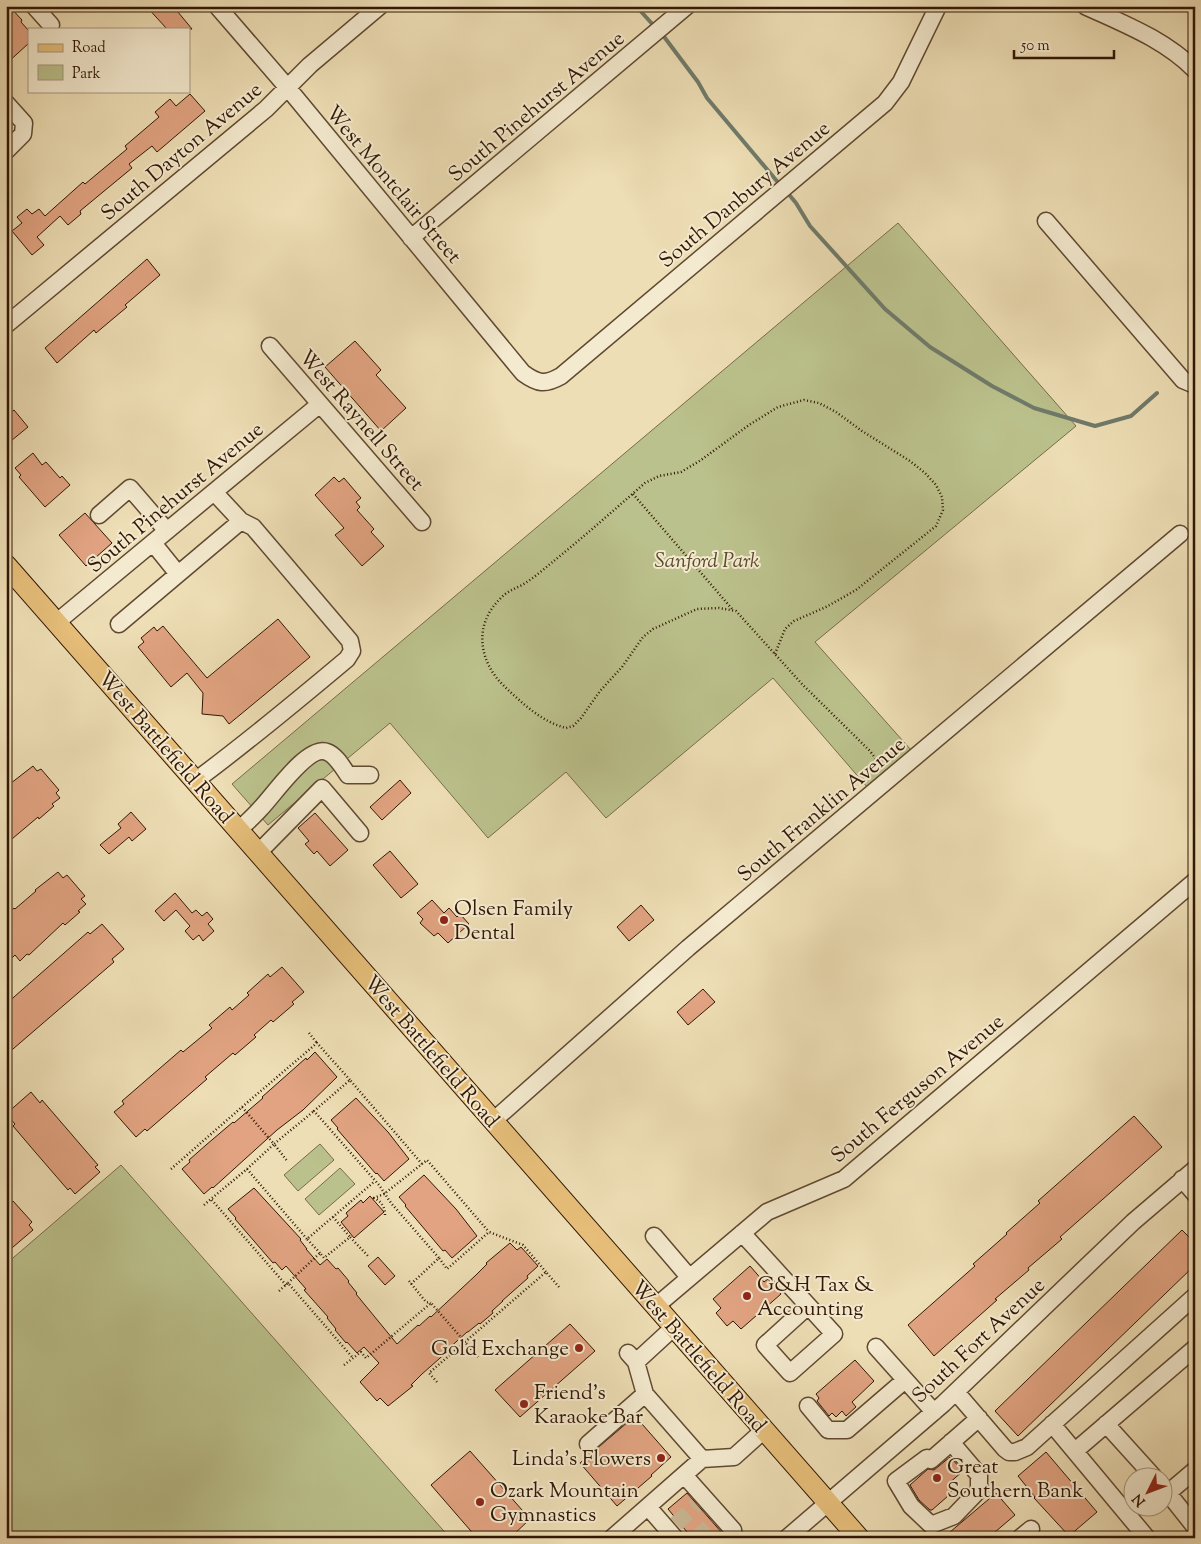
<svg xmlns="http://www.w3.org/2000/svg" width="1201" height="1544" font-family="'Sorts Mill Goudy',serif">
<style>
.green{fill:#bbc18c;stroke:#766c48}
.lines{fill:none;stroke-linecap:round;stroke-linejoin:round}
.stream{stroke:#6f7a6a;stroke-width:4}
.building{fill:#e1a381;stroke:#311705}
.minor-tunnel{stroke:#c8b692;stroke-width:16;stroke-dasharray:16 8;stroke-linecap:butt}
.minor-casing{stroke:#604931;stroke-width:19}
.major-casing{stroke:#311705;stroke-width:22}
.path{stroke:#311705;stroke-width:2.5;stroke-dasharray:1 2.5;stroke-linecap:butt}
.minor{stroke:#f4eacf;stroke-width:16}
.major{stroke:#e7bf7a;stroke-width:20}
.poi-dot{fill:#8f2418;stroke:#f4eacf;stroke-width:2}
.labels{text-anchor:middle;stroke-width:4;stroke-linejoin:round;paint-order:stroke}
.street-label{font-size:21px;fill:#311705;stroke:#f4eacf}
.park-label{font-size:21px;font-style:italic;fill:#5a4a2e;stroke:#f4eacf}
.poi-label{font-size:21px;fill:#311705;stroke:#f4eacf;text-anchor:start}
</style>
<rect width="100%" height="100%" fill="#eedeb5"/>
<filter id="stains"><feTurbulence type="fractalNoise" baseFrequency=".004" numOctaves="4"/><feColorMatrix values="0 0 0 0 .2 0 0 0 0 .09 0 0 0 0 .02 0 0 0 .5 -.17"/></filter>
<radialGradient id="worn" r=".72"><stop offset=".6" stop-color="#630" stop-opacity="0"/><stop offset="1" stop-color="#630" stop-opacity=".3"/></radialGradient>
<!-- green -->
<path class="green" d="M898,223L1076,426L815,642L911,750L868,788L773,678L606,818L566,772L488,838L390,723L268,825L232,784Z
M320,1144L334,1160L298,1191L284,1175Z
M121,1165L450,1538H6V1264Z
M340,1168L355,1184L319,1215L305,1199Z"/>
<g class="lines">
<!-- stream -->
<path class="stream" d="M636,6L655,27
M662,34L698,82L707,98L781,186
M786,191L796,203L810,226L885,309L930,347L992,386L1034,408L1095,426L1131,416L1157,393"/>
</g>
<!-- building -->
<path class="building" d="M6,6H9L22,20L21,22L29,31V43L6,64Z
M146,6H173L192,29H167Z
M190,94L205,111L157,152L152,146L129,164L132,168L80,211L81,214L68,225L60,216L37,237L44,245L32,255L12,231L22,223L17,217L27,209L32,214L39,209L45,216L83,182L85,184L127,149L125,146L159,117L155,112L170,99L176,106Z
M147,259L160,275L125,305L127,307L96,333L94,330L57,363L45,348Z
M355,341L381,370L376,375L406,408L381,431L325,367Z
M14,410L28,427L6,445V416Z
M33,453L42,465L46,462L60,478L62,476L70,485L45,507L19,477L21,475L15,468Z
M334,477L339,482L344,478L361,498L356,502L360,507L357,510L374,529L371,532L384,546L362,566L335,535L344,528L315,495Z
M85,513L112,543L86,566L59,535Z
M278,619L310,657L229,724L223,716L202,714L203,693L187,673L171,687L138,647L144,642L141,638L154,627L157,631L163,626L207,678Z
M33,766L37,771L41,769L59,790L56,793L60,798L52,804L54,806L39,819L38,817L6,844V787Z
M400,780L411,793L382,820L370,807Z
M131,812L146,829L132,841L129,837L109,854L100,845L121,828L118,824Z
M315,813L348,850L330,866L317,851L314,854L305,844L309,841L298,828Z
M390,851L418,884L401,898L373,865Z
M58,872L63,878L67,875L85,896L81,899L86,904L78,911L80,912L65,925L63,923L29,955L27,954L20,961L15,955L11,959L6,953V915L14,908L15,909L36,891L35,890Z
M175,893L192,913L196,910L202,916L207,912L213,919L208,924L214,931L203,941L199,935L193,940L185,931L190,926L176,910L164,921L155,911Z
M432,900L444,913L449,908L457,917L460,914L469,924L448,943L438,933L434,936L420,923L423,919L417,913Z
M641,905L654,920L629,941L617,927Z
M102,924L124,949L112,959L114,962L6,1055V1004L88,932L90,934Z
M282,967L304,992L292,1002L294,1004L273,1022L271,1020L254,1035L256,1037L235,1055L233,1053L205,1077L207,1079L147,1131L145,1129L136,1137L114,1112L124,1104L122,1101L181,1050L183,1052L212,1028L209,1025L230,1007L232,1010L249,995L247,993L268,974L270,977Z
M703,989L715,1002L688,1025L677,1012Z
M315,1052L337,1077L303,1110L277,1130L213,1188L212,1187L204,1194L182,1169L190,1162L189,1160L206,1145L233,1122L234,1123L242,1116L263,1098L262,1097L306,1058L307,1060Z
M31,1092L40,1103L42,1100L98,1165L95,1167L100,1172L75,1194L70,1188L68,1190L36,1153L13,1126L15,1124L6,1114Z
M356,1098L388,1132L409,1159L384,1181L377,1173L376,1174L337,1129L338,1128L331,1120Z
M1134,1116L1162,1147L1060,1237L1062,1239L1028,1268L1029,1270L995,1299L997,1300L934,1356L908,1325L975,1266L973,1264L1007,1234L1006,1233L1040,1203L1038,1201Z
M424,1175L456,1209L477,1236L452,1258L445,1250L443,1251L405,1206L406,1205L399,1197Z
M254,1188L301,1239L300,1240L307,1249H306L320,1265L327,1259L336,1269L338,1268L349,1281L348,1282L357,1293L356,1294L397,1344L418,1325L419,1326L430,1316L431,1317L476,1275L487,1264L486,1263L510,1243L517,1250L521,1247L538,1266L527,1276L528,1278L502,1301H503L492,1311L493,1313L480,1324L479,1323L468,1332H467L447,1350L448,1351L422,1374L411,1385L413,1386L388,1406L380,1398L377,1401L360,1382L379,1363L364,1347L357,1353L347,1342L346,1343L335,1330L336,1329L327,1318L328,1317L304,1290L306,1289L286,1266L282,1270L275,1262L273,1263L235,1219L236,1218L228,1209Z
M370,1196L384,1212L354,1238L341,1222L348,1216L346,1213L361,1200L363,1203Z
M13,1201L32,1222L29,1225L33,1230L6,1253V1208Z
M1182,1230L1195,1243V1265L1018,1436L995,1411Z
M378,1257L395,1276L385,1285L368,1266Z
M750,1266L764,1282L768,1279L781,1294L741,1329L733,1321L727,1326L716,1313L721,1308L713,1299Z
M570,1324L595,1351L520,1417L495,1390Z
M855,1360L874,1381L852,1402L856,1407L846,1416L842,1411L836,1417L832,1413L829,1416L817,1401L819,1398L816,1394Z
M635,1416L671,1457L651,1475L652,1476L617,1506L580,1463Z
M470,1451L530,1519L510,1538H477L431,1485Z
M1046,1452L1097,1512L1069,1536L1034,1498L1035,1497L1018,1476Z
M950,1457L963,1471L947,1485L952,1491L947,1495L948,1496L932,1510H930L919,1500L910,1485L928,1469L934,1470Z
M687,1493L723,1534L718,1538H692L668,1509Z
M996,1493L1015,1515L988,1538H943Z"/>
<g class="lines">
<!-- minor-tunnel -->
<path class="minor-tunnel" d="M676,1524L696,1505
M697,1538L713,1523"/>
<defs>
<path id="minor" d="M34,6L51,25
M217,6L287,87L523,373C538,384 545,385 561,376L885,103L901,82L938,6
M1085,6C1124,24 1164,39 1195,70
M6,103L24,123L23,134L6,151
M1046,221L1183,380L1195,385
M411,238L687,6
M6,325L266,109L310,65L380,6
M270,346L422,522
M99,515L130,488L167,531
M153,543L178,574
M57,622L320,404
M119,624L241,521
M195,781C248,742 297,701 347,659L352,651L350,641L253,527L241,521L214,492
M239,830C246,823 254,816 261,808C273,796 308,744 327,752C336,755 343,768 348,775H370
M258,853L322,788L360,833
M493,1121L688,948L1180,534
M1182,1179L1195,1194
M742,1233L834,1334L790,1373L765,1345L808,1306
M654,1236L689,1277
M655,1307L767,1212L844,1179L1195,881
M876,1347L934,1412
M628,1353L636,1362L645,1394
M636,1362L673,1328
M956,1392L1005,1449L1009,1452H1015L1027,1447L1195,1296
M808,1406L828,1430H847L905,1380
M1052,1424L1147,1538
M1106,1424L1153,1476
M951,1442L979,1475V1490L954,1516L931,1525L911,1506L896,1481L927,1458L931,1460L979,1418
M588,1444L645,1394L702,1459
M1075,1451L1195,1348
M1195,1470L1168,1493L1195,1527
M684,1475L733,1530L734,1538
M648,1507L675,1538
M612,1538L702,1459L734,1457L764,1430
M787,1538L943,1404L1133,1222L1195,1169
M1020,1538L1031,1529"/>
<path id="major" d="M6,565L859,1538"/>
</defs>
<!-- minor casing -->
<use href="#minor" class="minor-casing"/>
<!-- major casing -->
<use href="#major" class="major-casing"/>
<!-- path -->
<path class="path" d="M633,494L733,610
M775,654L785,629L794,621L826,607L856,590L936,526L943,510L942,497L936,485L925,473L910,461L862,431L836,412L819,403L804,400L778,407L749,425L701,460L681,472L659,476L645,483C615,509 586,535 555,560C545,568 534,578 522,585C514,589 506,592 500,599C473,625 479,662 504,686C522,703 542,722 566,728L573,726L581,718L600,691L622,667L643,637L653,629L697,609L719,608L736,611L802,684L870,751L882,767
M309,1033L317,1043
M242,1107L317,1043L350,1080
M422,1164L350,1080L314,1111L379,1185L391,1203L439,1258
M171,1169L242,1107L274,1144L314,1111
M247,1169L274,1144L288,1162
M204,1205L211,1199
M385,1215C385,1207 381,1201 374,1198L384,1194L427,1160L489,1232
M333,1217L350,1237
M320,1253L307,1239L375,1181
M409,1281L426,1302L431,1303
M288,1283L320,1253L324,1258L350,1237L368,1256
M411,1284L439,1258L447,1269L489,1232L523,1245L546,1272
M286,1285L211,1199L247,1169L307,1239
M279,1291L288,1283L353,1358
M344,1365L361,1352L366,1358L431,1303L478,1357
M437,1382L429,1373L546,1272L559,1287"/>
<!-- minor -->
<use href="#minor" class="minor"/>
<!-- major -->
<use href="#major" class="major"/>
</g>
<!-- markers -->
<g class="poi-dot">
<circle cx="444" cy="920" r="5"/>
<circle cx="747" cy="1296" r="5"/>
<circle cx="579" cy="1348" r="5"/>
<circle cx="524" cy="1404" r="5"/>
<circle cx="661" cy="1458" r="5"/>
<circle cx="937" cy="1478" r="5"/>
<circle cx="480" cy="1502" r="5"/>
</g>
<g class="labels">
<!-- street labels -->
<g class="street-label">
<text transform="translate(536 106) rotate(-40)" y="7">South Pinehurst Avenue</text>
<text transform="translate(181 151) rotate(-40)" y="7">South Dayton Avenue</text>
<text transform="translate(394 184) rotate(50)" y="7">West Montclair Street</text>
<text transform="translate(744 194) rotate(-40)" y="7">South Danbury Avenue</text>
<text transform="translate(362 420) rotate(49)" y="7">West Raynell Street</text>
<text transform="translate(175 497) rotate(-40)" y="7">South Pinehurst Avenue</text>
<text transform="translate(166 747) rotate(49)" y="7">West Battlefield Road</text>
<text transform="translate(821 809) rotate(-40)" y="7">South Franklin Avenue</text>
<text transform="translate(432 1051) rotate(49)" y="7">West Battlefield Road</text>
<text transform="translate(917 1088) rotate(-40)" y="7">South Ferguson Avenue</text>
<text transform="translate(978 1340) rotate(-43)" y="7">South Fort Avenue</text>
<text transform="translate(699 1356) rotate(49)" y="7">West Battlefield Road</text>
</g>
<!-- park labels -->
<g class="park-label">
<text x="707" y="567">Sanford Park</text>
</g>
<!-- poi labels -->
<g class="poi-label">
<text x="454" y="915">Olsen Family<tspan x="454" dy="24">Dental</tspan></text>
<text x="757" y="1291">G&amp;H Tax &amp;<tspan x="757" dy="24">Accounting</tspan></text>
<text x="569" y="1355" text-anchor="end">Gold Exchange</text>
<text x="534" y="1399">Friend's<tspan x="534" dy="24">Karaoke Bar</tspan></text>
<text x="651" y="1465" text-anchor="end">Linda's Flowers</text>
<text x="947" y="1473">Great<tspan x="947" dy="24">Southern Bank</tspan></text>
<text x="490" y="1497">Ozark Mountain<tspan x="490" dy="24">Gymnastics</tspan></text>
</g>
</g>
<!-- margin -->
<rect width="1201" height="1544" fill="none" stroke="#eedeb5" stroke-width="25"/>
<rect x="8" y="8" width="1186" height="1529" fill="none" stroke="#311705" stroke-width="2.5"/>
<rect x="12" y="12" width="1176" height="1519" fill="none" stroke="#311705"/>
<!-- legend -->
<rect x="28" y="28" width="162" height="65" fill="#f4eacf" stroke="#a6967e"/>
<rect x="38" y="44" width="25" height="8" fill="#e7bf7a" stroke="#a6967e"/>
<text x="72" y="52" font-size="15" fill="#311705">Road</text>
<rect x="38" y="65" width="25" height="15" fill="#bbc18c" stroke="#a6967e"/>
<text x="72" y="78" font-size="15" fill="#311705">Park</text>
<!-- north arrow -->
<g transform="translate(1148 1492) rotate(228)"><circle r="24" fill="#f4eacf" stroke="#a6967e"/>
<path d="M0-4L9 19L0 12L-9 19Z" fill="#8f2418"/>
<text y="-8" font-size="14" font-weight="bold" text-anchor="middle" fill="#311705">N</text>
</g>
<!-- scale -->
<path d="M1014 50v8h100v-8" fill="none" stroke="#311705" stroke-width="2.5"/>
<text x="1021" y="50" font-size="15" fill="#311705" stroke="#f4eacf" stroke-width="4" paint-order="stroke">50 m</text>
<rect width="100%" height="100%" filter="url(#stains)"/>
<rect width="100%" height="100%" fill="url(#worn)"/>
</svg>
